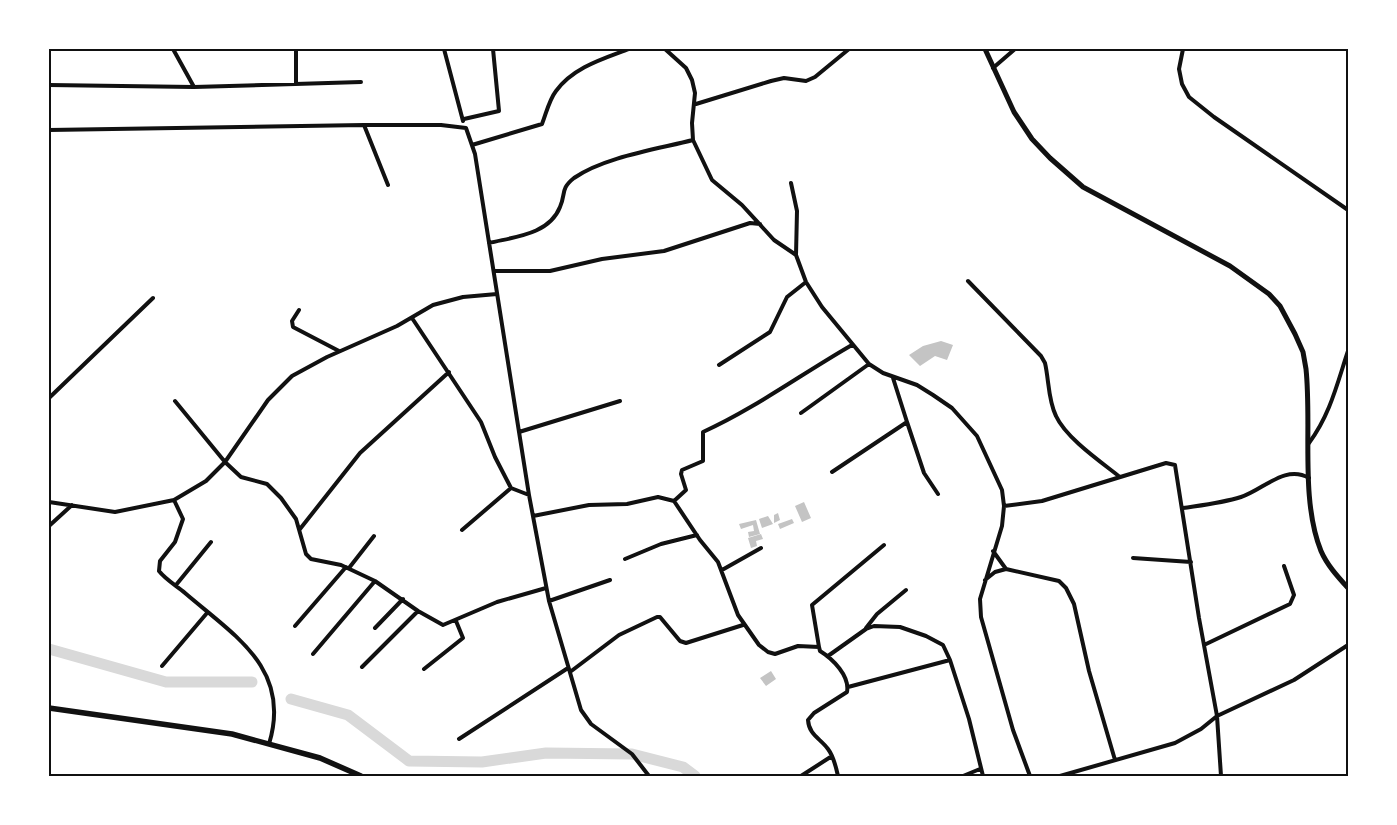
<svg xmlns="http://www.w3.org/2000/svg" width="1397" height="825" font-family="Commissioner,sans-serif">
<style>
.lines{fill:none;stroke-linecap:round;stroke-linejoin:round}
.river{stroke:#d9d9d9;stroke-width:11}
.building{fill:#c4c4c4}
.minor{stroke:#111;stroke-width:4}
.tertiary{stroke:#111;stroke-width:5}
.secondary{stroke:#111;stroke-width:5.5}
.neatline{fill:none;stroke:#111;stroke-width:2}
</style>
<rect width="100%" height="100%" fill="#fff"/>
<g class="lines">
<!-- river -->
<path class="river" d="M49,649L166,682H252
M291,699L348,715L409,761L482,762L546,753L632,754L683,767L695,776"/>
</g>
<!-- building -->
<path class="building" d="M941,341L953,345L947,360L935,356L920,366L909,355L923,346Z
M804,502L811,518L802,522L795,506Z
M778,513L780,520L774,523V515Z
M768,516L773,524L762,528L759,519Z
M792,519L794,523L780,529L778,524Z
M756,520L760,534L749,537L748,532L754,531L753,525L741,529L739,524Z
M761,534L763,539L756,541L757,546L751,548L748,538Z
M771,671L776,679L766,686L760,678Z"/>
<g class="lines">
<!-- minor -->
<path class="minor" d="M173,49L194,87
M296,49V83
M444,49L463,121
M665,49L686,68L692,80L695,93L692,123L693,140L712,180L742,205L774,240L796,255L806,282L822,307L869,364L883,373L917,385L933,395L952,408L977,436L1002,490L1004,506L1002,526L980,599L981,617L1013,730L1030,776
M1183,49L1179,69L1182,84L1189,97L1214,117L1348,210
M993,68L1015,49
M49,85L194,87L361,82
M696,104L771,81L784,78L806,81L815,77L849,49
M464,119L499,111L493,49
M364,125L388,185
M49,130L364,125H441L466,128L475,154L529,495L549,601L581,710L591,724L632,754L649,776
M472,145L542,124C546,114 549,100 556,91C574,67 603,59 629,49
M791,183L797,211L796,255
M489,243C513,237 549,235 560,207C566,194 560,189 574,178C604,157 658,149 693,140
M494,271H550L602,259L664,251L750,223L760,224
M968,281L1041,356L1045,363C1049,380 1048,400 1056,416C1066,438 1101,462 1120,477
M299,310L292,321L293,327L339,351
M412,318L481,422L495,457L511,488L529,495
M719,365L770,332L787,297L806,282
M49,398L153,298
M175,401L225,462L241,477L267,484L281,498L296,519L306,554L311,559L341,565L375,581L418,611L443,625L497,602L546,588
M801,413L869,364
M907,422L924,473L938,494
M519,432L620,401
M1309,443C1330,415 1337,384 1348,351
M832,472L907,422L893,378
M174,500L183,519L175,542L160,561L159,571C166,580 177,586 185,593C235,636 292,669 269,744
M674,501L686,490L681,474L682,470L703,461V432C754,409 803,373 852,345
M49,502L115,512L174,500L206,481L225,462L268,400L292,376L327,357L397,326L433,305L463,297L497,294
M1004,506L1042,501L1166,463L1175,465L1199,618L1217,716L1221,776
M1183,508C1203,505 1222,503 1241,497C1263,490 1285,464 1309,478
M533,516L589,505L627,504L658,497L674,501L700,540L718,562L738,615L759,645L768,652L775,654L798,646L819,647L820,651C833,659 850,676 847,692L814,713L808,720C809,735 820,738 828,749C834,757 836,767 838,776
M49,526L72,505
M300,529L360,453L449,372
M462,530L511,488
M993,551L1006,569
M1133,558L1191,562
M625,559L661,544L697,535
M349,568L374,536
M722,570L761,548
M985,580L995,572L1006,569L1059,581L1066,588L1074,604L1089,671L1115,760
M176,585L211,542
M549,601L610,580
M295,626L346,567
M375,628L403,599
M866,628L877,614L906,590
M1204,645L1290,604L1294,595L1284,566
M819,647L812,605L884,545
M313,654L375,581
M828,656L866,629L874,626L900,627L926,636L943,645L950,660L969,719L983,776
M162,666L207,613
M362,667L418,611
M424,669L463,638L456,621
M570,672L619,635L657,617H660L680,641L686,643L743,625
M848,687L950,660
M459,739L568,668
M801,776L832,756
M963,776L980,769
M1021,776H1029
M1060,776L1175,743L1201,729L1217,716L1294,680L1348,645"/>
<!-- tertiary -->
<path class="tertiary" d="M985,49L1014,112L1032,139L1050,158L1083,187L1230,266L1269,294L1280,306L1295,334L1303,352L1306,369C1312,426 1300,499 1321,551C1327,565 1338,577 1348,588"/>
<!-- secondary -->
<path class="secondary" d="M49,708L232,734L320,758L361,776"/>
</g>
<!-- border -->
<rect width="1397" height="825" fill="none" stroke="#ffffff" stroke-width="100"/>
<rect x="50" y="50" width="1297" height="725" class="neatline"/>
</svg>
